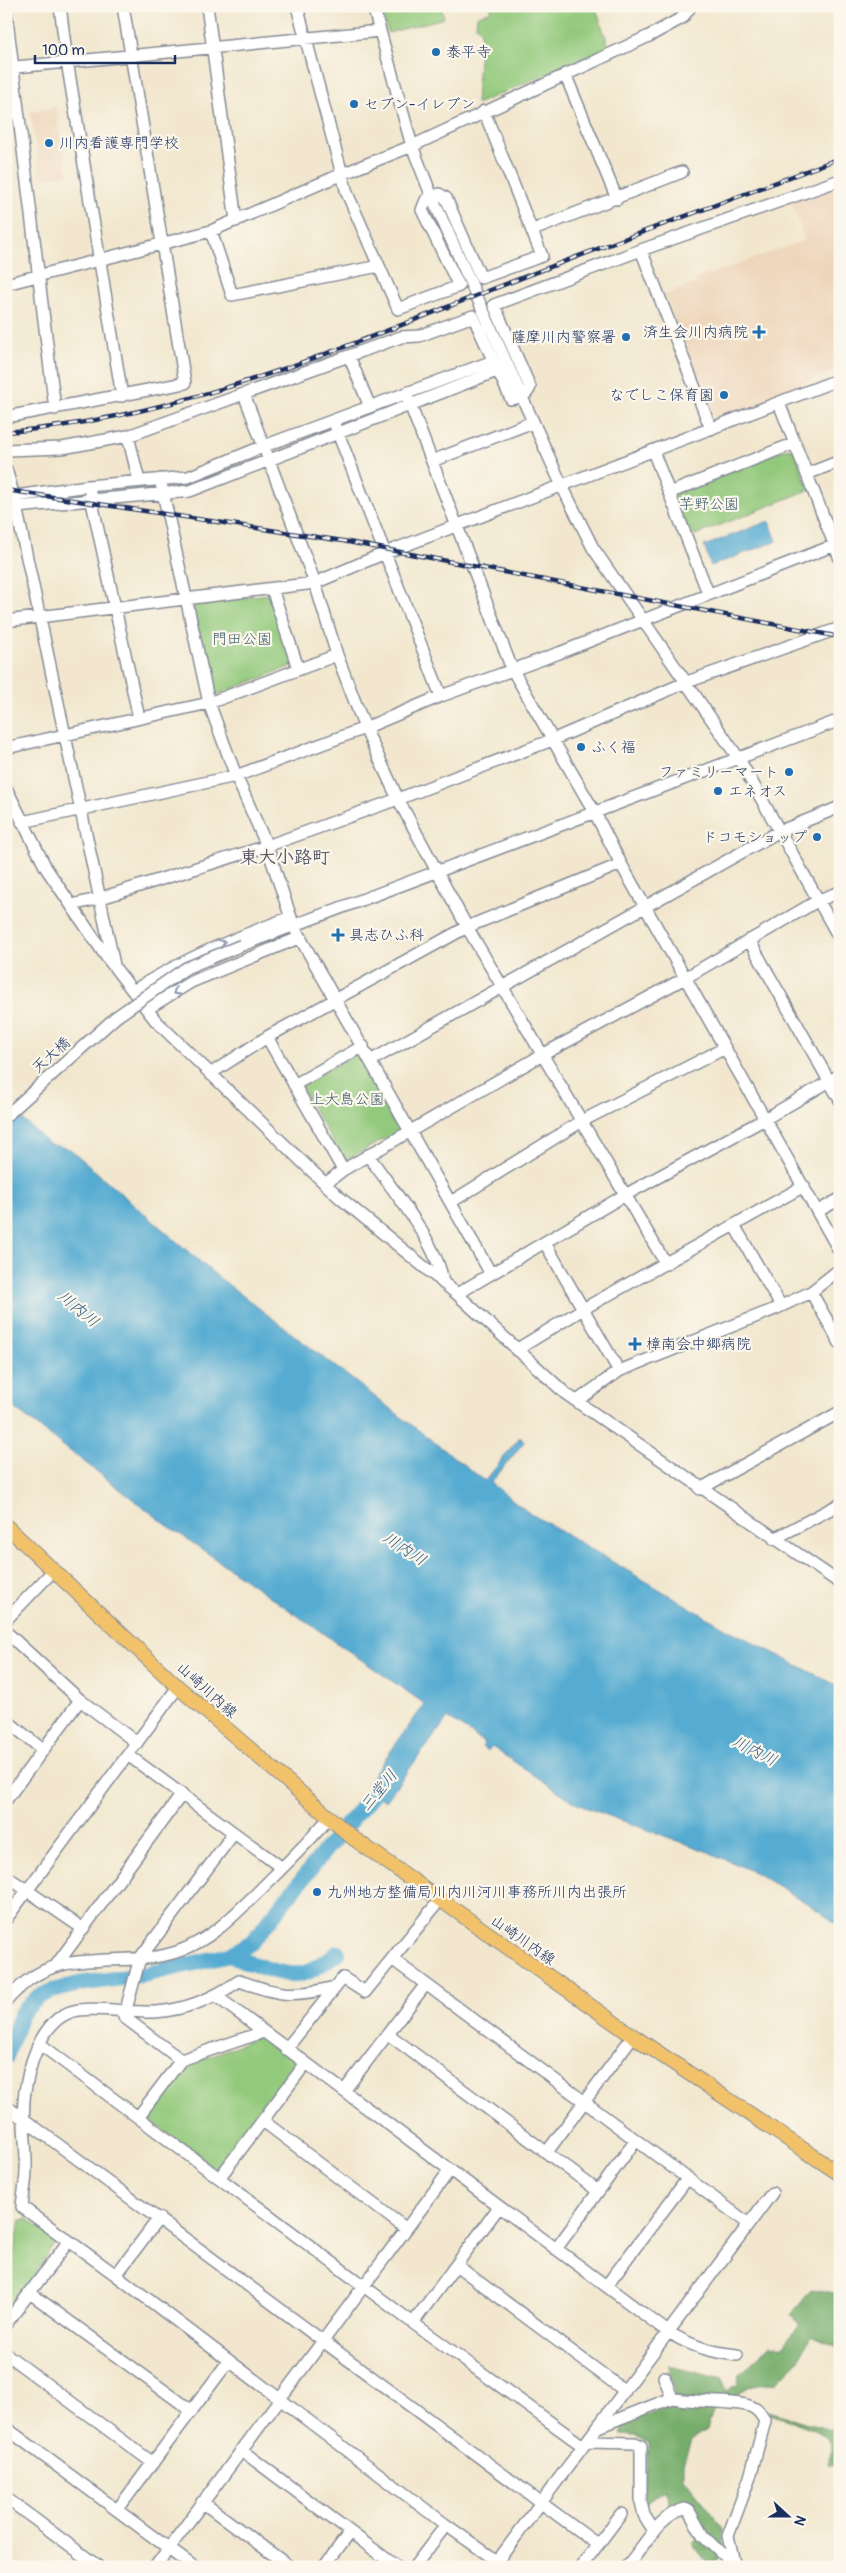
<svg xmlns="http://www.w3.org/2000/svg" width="846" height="2573" font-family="Pangolin,'Klee One',sans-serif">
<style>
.built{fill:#eed6bb}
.green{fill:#93c97b;stroke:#577c6c}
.forest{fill:#76ad6b;stroke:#486e64}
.water{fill:#55abd1;stroke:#386d98}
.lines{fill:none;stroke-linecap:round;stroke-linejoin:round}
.river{stroke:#55abd1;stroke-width:16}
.minor-casing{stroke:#868b96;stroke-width:14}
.major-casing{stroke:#868b96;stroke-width:16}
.minor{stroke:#fff;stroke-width:11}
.major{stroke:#f2c26a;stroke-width:14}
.rail-casing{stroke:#1b2f5e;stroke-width:4.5}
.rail{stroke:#fbf7ec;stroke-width:2.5;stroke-dasharray:8;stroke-linecap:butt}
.minor-bridge-casing{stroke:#868b96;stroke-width:14;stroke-linecap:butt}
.minor-bridge{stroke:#fff;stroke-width:11}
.oneway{stroke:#8d97ae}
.poi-dot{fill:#1f6fb2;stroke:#fbf7ec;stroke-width:2}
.labels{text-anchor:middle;stroke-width:4.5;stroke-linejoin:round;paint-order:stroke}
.poi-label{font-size:15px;fill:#1b2f5e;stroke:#fbf7ec;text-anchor:start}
.park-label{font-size:15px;fill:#3f5d67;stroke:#fbf7ec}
.street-label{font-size:15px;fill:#1b2f5e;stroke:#fbf7ec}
.water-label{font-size:16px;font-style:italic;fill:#2f5a86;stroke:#fbf7ec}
.quarter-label{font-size:18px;font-weight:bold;fill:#585769;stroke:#fbf7ec}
</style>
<rect width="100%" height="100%" fill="#fbf7ec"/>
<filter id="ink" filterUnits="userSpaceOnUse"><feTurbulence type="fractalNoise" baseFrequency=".02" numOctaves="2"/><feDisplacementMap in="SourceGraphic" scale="10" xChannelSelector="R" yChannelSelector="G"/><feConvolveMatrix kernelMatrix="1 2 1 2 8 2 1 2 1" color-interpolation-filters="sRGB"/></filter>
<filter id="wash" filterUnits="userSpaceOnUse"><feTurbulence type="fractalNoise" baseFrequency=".0096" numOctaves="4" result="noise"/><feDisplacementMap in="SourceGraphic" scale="20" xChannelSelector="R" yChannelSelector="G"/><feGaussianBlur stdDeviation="1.12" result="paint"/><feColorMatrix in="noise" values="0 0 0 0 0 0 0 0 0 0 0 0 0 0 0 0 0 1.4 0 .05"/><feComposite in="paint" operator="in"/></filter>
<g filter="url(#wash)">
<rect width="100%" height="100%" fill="#f2e7ce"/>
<!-- built -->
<path class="built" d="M56,107L68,174L41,179L30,112Z
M840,182V368L781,392L779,397L720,419L712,416L665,295L697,283L696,279L805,240L791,201Z"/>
<!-- green -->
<path class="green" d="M380,6H441L444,18L388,33Z
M491,6H595L609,47L476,104L481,31L476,26L477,16L491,11Z
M789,448L794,450L809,490L690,537L674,497L676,492Z
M269,594L294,665L216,695L192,604Z
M361,1051L403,1129L344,1161L300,1086Z
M259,2037H265L300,2064L221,2170H217L146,2118V2112L181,2067Z
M28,2219L56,2241L11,2312L6,2313V2284L21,2220Z"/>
<!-- forest -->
<path class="forest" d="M812,2289L840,2294V2348L811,2336L798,2361L777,2382L747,2387L733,2398L718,2399L707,2429L691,2440L683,2463V2477L724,2528V2545L719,2559L715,2561H706L692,2543L705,2535L690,2507L682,2503L671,2507L665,2489L645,2504L643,2493L649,2444L636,2436L621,2435L623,2426L643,2415L676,2404L669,2366L723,2379L726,2392L738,2384L739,2374L749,2367L769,2345L783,2347L799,2326L791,2315Z
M769,2411L830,2430L840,2418V2465L828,2463C829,2458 832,2452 831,2447C829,2430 784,2419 770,2414Z"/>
<!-- water -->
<path class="water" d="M769,521L777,541L711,566L704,546Z
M6,1104L49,1144L70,1149L213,1273L485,1481L520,1437L524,1442L491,1483L528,1512L725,1628L840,1687V1926L807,1903L752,1871L706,1851L579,1805L492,1747L488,1751L482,1747L485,1743L448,1718L385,1801L366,1785L425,1704L164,1523L6,1402Z"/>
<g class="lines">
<!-- river -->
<path class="river" d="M230,1955C249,1962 284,1979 305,1973C316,1969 328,1959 338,1953
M6,2057L21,2014L38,1997L52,1991L79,1984L143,1975L230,1955L252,1942L327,1848L390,1775"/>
</g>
</g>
<g filter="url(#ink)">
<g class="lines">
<defs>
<path id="minor" d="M60,6L67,61L122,396
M207,6L236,221
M373,6L412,146L432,197L562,486L593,548L739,759L840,939
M6,12L55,409
M6,68L380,31
M565,74L617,199
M533,230L682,172
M211,231L232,295L379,266L347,193L297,6
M641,250L711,429
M379,266L398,309L459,286L422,210L426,200L439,194L446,198L481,278L542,256L484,111
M6,284L211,231L342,174L412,146L649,36L682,18L691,6
M349,356L370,407
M244,394L315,583L337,655L365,728L398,799L467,927L666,1264
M406,394L512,669L595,813L621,864L840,1252
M779,403L840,559
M6,417L185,383L123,6
M336,428L441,696
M128,436L139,481
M6,450L62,448L128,436L401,337L419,336L473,316L511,399C520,397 527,396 530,387L494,305L641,250L840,180
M653,451L708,593
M432,461L533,422
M6,469L14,497L114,965
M807,474L840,461
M160,479L209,703L236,776L267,846L294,927L491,1274
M90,493L139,718
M669,493L795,443
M8,497L88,486L188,477L264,446L493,361
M6,506L16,507L190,491L497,371
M272,589L298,668
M6,621L315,583L385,553L840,379
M6,748L209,703L337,655
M6,788L46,868L105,955L156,1021L292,1152L339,1197L457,1294L566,1394L840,1583
M22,822L236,776L365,728L441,696L559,653L840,543
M72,905L101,898L267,846L398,799L552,740L687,682L840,628
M749,940L840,1100
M242,945L840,720
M133,991C185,958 233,939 291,917
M147,1009L191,982L301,937
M267,1037L343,1170
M372,1060L778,832L840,807
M210,1074L267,1037L467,927L621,864
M294,1085L363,1046
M6,1116L116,1017
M368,1155C391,1188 439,1245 443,1283
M325,1184L343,1170L542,1055L685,978L819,900L840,892
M451,1202L582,1121L725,1048
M818,1211L840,1199
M734,1225L781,1306
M545,1243L619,1371
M811,1292L840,1343
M457,1294L625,1195L765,1119L840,1075
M516,1350L583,1309L804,1186
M577,1401L619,1371L775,1309L811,1292L840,1269
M700,1489L840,1412
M774,1539L840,1504
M6,1620L54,1570
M6,1632L80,1700L137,1743
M6,1720L43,1750
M128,1755L282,1868
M6,1800L80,1700
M6,1876L82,1928
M6,1919L178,1687
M392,1959L749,2224
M57,1964L182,1794
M335,1987C290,1998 282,1995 239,1981C214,1998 185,2010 155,2012C130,2013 103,2007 79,2010C45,2014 31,2058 26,2086C20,2114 27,2142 26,2170C26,2182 23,2195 22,2207L116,2275L446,2525L497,2561
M216,1996L668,2332C691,2346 710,2352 737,2355
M6,2002C9,1997 14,1993 19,1988C63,1944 129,1971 182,1950C213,1938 236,1913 260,1890C283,1867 307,1844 328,1819
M388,2034L598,2191
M40,2044L413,2323L583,2446
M286,2049L343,1978L365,1992L439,1901
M181,2060L124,2017L140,1958L234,1833
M344,2091L426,1984
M6,2106L598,2545
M138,2117L181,2060L263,2032
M263,2121L405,2228
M547,2152L633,2036
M220,2177L306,2063
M556,2249L636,2140
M456,2265L625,2391
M116,2275L159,2218
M606,2286L688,2178
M30,2293L192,2411
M413,2323L499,2207
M6,2324L68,2242
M6,2354L153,2463
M664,2377L672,2398C692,2403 738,2400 752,2407C759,2410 761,2415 765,2421L750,2477L728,2536L735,2567
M598,2427L672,2398
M6,2428L194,2567
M587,2442L635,2443L641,2446V2502L644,2515L654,2531
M241,2450L397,2567
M6,2498L99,2567
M202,2502L290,2567
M118,2509L228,2362
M155,2567L450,2170
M324,2567L350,2532
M414,2567L446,2525
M493,2567L772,2193
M581,2567L621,2514
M626,2567C643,2549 659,2514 685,2509L689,2511L703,2536L724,2556L730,2567"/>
<path id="major" d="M6,1526L178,1687L353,1838L633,2036L840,2174"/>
</defs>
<!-- minor casing -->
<use href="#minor" class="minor-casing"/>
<!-- major casing -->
<use href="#major" class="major-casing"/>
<!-- minor -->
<use href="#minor" class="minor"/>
<!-- major -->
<use href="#major" class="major"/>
<defs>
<path id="rail" d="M6,432C175,419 332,352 488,291C605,245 723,203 840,158
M6,490L343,541L840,637"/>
</defs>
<!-- rail casing -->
<use href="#rail" class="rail-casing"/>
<!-- rail -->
<use href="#rail" class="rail"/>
<defs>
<path id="minor-bridge" d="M116,1017L186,968L242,945"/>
</defs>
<!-- minor-bridge casing -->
<use href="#minor-bridge" class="minor-bridge-casing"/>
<!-- minor-bridge -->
<use href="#minor-bridge" class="minor-bridge"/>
</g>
<!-- one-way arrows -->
<defs><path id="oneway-chevron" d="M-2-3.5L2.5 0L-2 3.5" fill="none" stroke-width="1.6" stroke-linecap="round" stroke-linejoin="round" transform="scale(1.25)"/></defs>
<g class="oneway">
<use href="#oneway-chevron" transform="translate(222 943) rotate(-22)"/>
<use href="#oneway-chevron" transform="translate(176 992) rotate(148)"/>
</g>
</g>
<!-- markers -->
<g class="poi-dot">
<circle cx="436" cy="52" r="5"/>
<circle cx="354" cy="104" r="5"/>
<circle cx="49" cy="143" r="5"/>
<path d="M756.5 324.5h5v5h5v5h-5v5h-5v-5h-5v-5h5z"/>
<circle cx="626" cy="337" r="5"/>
<circle cx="724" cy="395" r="5"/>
<circle cx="581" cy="747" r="5"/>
<circle cx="789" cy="772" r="5"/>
<circle cx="718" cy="791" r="5"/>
<circle cx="817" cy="837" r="5"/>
<path d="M335.5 927.5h5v5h5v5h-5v5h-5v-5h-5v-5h5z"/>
<path d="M632.5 1336.5h5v5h5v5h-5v5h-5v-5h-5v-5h5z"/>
<circle cx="317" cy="1892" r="5"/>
</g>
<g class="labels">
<!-- poi labels -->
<g class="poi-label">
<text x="446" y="57">泰平寺</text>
<text x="364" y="109">セブン-イレブン</text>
<text x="59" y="148">川内看護専門学校</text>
<text x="748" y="337" text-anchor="end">済生会川内病院</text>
<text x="616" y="342" text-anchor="end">薩摩川内警察署</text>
<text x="714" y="400" text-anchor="end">なでしこ保育園</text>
<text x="591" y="752">ふく福</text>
<text x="779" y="777" text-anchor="end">ファミリーマート</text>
<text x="728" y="796">エネオス</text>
<text x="807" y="842" text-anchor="end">ドコモショップ</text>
<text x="349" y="940">具志ひふ科</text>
<text x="646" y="1349">樟南会中郷病院</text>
<text x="327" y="1897">九州地方整備局川内川河川事務所川内出張所</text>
</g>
<!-- park labels -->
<g class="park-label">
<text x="709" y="509">芋野公園</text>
<text x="242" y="644">門田公園</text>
<text x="347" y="1104">上大島公園</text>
</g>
<!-- street labels -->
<g class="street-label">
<text transform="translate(51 1055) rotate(-42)" y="5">天大橋</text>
<text transform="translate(207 1690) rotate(42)" y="5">山崎川内線</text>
<text transform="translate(523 1940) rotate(35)" y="5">山崎川内線</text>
</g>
<!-- water labels -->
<g class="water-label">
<text transform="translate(79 1308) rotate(40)" y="6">川内川</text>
<text transform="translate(405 1548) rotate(33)" y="6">川内川</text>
<text transform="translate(755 1750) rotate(27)" y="6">川内川</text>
<text transform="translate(378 1790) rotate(-50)" y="6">三堂川</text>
</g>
<!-- quarter labels -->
<g class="quarter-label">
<text x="285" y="863">東大小路町</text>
</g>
</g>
<!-- margin -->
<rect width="846" height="2573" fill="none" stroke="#fbf7ec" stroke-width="25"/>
<!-- north arrow -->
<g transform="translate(788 2516) rotate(111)" stroke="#fbf7ec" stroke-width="4" paint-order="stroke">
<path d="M0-4L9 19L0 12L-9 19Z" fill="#1b2f5e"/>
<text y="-8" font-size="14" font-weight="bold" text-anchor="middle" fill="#1b2f5e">N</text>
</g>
<!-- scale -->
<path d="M35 55v8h140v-8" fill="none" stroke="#1b2f5e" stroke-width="2.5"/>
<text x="42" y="55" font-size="15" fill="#1b2f5e" stroke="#fbf7ec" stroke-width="4" paint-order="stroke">100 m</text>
</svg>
